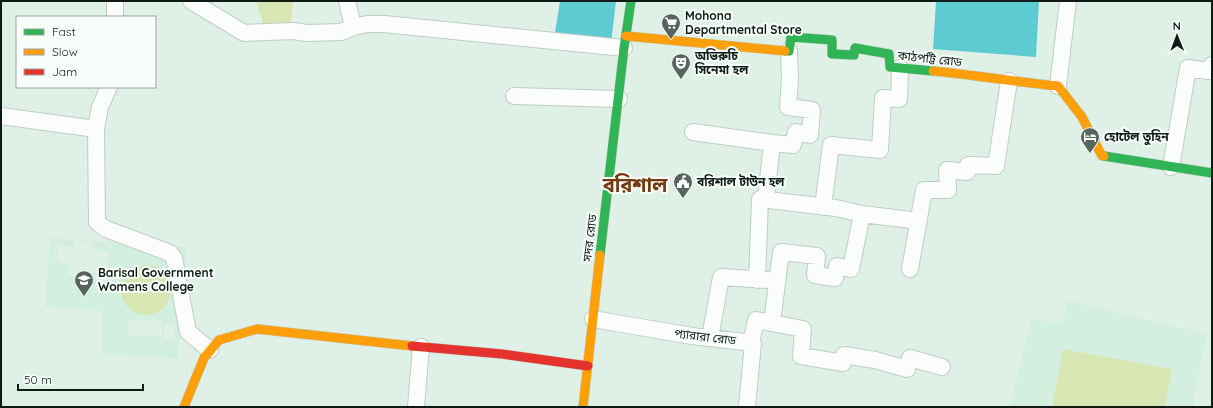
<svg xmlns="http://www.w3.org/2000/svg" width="1213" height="408" font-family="Quicksand,'Noto Sans Bengali',sans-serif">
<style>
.built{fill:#d2efdf;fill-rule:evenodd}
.green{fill:#d7e6b3}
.water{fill:#5ecad1}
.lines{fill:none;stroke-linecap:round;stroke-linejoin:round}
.street-casing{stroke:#c0cdc5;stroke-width:18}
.fast-casing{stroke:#c0cdc5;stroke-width:10}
.slow-casing{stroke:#c0cdc5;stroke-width:10}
.jam-casing{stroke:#c0cdc5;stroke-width:10}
.street{stroke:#fafdfb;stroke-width:16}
.fast{stroke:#30b455;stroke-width:9}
.slow{stroke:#ff9f0a;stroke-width:9}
.jam{stroke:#e5322d;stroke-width:9}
.labels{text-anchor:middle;stroke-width:4;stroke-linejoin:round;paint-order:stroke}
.poi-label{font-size:12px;font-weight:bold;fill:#0e1a14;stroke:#f7fefa;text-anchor:start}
.street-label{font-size:12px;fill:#0e1a14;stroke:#f7fefa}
.town-label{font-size:20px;font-weight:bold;fill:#76390f;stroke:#f7fefa}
</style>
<rect width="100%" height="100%" fill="#dff0e7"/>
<!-- built -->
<path class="built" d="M50,238L186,247L178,359L101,354L103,311L45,307ZM75,240L93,243L92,250L109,252L107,272L89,270L88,278L68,275L69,264L57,262L59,246L74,247ZM138,266L171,295L165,307L154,314L121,285L127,274ZM97,273L113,275L111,285L96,283ZM128,320H162V336H129ZM164,325H175L174,339H164Z
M1068,300L1206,334L1193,407H1165L1172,369L1063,349L1052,407H1010L1032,319L1062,324Z"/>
<!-- green -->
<path class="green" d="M256,1H293L290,28L265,29Z
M121 290a25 25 0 1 1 50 0a25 25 0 1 1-50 0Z
M1063,349L1172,369L1165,407H1052Z"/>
<!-- water -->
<path class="water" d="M560,1H616L611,43L554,39Z
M936,1H1039L1036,57L933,49Z"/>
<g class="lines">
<defs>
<path id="street" d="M191,1L244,33L293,31L307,33L341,32L353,27L367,24H384L624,48
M347,1L353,27
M115,17V1
M1058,86L1068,1
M109,87L100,107L96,129L97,222L106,229L170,253L174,258L188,332L210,350
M514,96L619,99
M1,116L96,129
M693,132L772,143L766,199
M772,143L793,145L796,132L810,135L812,110L788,107L790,80L789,51
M1171,167L1188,68L1209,71L1212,65
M823,207L831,145L880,150L883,98L899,99L900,68
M910,269L924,190H948L947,170L967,172L968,165L996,166L1009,81
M757,280L760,199L836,208L862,214
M593,319L692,336L753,343L747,407
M772,323L781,252L817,256L815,275L835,278L837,266L851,269L862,214L919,221
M710,338L721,277L768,280
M751,343L756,320L803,329L801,356L843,363L844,355L875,360L907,369L910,358L942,367
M416,407L421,347"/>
<path id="fast" d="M785,51H789L791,37L832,40V54L854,55L855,48L889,54L890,67L933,71
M1104,156L1212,173
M600,255L624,48L631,1"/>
<path id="slow" d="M626,36L785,51
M933,71C975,75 1016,82 1058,86L1082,117L1102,156H1104
M184,407L204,358L219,340L257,329L412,346
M583,407L600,255"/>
<path id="jam" d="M412,346L502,354L588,366"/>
</defs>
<!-- street casing -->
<use href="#street" class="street-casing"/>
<!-- fast casing -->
<use href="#fast" class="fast-casing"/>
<!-- slow casing -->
<use href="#slow" class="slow-casing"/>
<!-- jam casing -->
<use href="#jam" class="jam-casing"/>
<!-- street -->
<use href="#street" class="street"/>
<!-- fast -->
<use href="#fast" class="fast"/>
<!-- slow -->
<use href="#slow" class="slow"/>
<!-- jam -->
<use href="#jam" class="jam"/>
</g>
<!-- icons -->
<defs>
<symbol id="supermarket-pin" viewBox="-11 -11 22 30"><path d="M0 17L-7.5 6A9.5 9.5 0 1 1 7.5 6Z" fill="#57655e" stroke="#f7fefa"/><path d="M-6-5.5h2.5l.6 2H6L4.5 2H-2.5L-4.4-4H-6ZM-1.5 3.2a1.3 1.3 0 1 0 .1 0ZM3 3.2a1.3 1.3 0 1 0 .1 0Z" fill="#fff"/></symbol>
<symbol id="theatre-pin" viewBox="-11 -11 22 30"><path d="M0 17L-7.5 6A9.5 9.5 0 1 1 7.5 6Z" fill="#57655e" stroke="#f7fefa"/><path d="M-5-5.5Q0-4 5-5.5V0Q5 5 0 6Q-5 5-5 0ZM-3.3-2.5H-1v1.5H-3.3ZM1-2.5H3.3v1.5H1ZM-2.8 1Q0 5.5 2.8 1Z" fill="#fff"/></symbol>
<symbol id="hotel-pin" viewBox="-11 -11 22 30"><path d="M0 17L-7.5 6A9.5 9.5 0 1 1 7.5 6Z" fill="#57655e" stroke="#f7fefa"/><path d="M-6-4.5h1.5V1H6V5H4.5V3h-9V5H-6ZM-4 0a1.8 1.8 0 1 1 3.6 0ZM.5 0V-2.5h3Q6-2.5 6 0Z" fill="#fff"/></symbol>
<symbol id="civic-pin" viewBox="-11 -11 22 30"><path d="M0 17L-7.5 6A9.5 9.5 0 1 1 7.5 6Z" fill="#57655e" stroke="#f7fefa"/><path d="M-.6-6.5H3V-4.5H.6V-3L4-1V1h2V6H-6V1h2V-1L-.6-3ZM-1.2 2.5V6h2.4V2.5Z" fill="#fff"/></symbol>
<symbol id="school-pin" viewBox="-11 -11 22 30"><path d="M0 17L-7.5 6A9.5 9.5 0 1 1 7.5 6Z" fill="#57655e" stroke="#f7fefa"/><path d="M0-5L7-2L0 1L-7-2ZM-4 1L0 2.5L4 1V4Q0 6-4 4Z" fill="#fff"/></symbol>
</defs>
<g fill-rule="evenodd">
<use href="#supermarket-pin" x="660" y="12" width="22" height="30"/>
<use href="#theatre-pin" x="670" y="52" width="22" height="30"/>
<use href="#hotel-pin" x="1079" y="126" width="22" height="30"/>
<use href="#civic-pin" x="672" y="171" width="22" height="30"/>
<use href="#school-pin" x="73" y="269" width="22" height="30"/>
</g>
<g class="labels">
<!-- poi labels -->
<g class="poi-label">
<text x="685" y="20">Mohona<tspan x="685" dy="14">Departmental Store</tspan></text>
<text x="695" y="60">অভিরুচি<tspan x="695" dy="14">সিনেমা হল</tspan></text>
<text x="1104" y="141">হোটেল তুহিন</text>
<text x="697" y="186">বরিশাল টাউন হল</text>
<text x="98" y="277">Barisal Government<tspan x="98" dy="14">Womens College</tspan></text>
</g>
<!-- street labels -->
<g class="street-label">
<text transform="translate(930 59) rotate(6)" y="4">কাঠপট্টি রোড</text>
<text transform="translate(590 238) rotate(-83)" y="4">সদর রোড</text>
<text transform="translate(705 337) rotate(7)" y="4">প্যারারা রোড</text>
</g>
<!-- town labels -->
<g class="town-label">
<text x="635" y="192">বরিশাল</text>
</g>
</g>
<!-- border -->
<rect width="1213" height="408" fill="none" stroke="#0e1a14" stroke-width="4"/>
<!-- legend -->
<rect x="16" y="16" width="140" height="72" fill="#f7fefa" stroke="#9aa39e"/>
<rect x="24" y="29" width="20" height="6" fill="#30b455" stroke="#9aa39e"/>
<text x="52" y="36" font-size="12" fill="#0e1a14">Fast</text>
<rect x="24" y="49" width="20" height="6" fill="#ff9f0a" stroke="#9aa39e"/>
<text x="52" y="56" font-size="12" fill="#0e1a14">Slow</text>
<rect x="24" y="69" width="20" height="6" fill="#e5322d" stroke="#9aa39e"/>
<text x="52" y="76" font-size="12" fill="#0e1a14">Jam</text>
<!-- north arrow -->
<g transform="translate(1177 36) rotate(359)" stroke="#f7fefa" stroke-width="3" paint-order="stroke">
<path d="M0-3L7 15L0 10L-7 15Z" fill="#0e1a14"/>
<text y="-6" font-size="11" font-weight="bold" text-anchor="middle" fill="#0e1a14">N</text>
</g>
<!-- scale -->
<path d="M18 384v6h125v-6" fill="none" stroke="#0e1a14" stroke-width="2"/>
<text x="24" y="384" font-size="12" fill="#0e1a14" stroke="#f7fefa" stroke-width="3" paint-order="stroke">50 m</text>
</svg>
